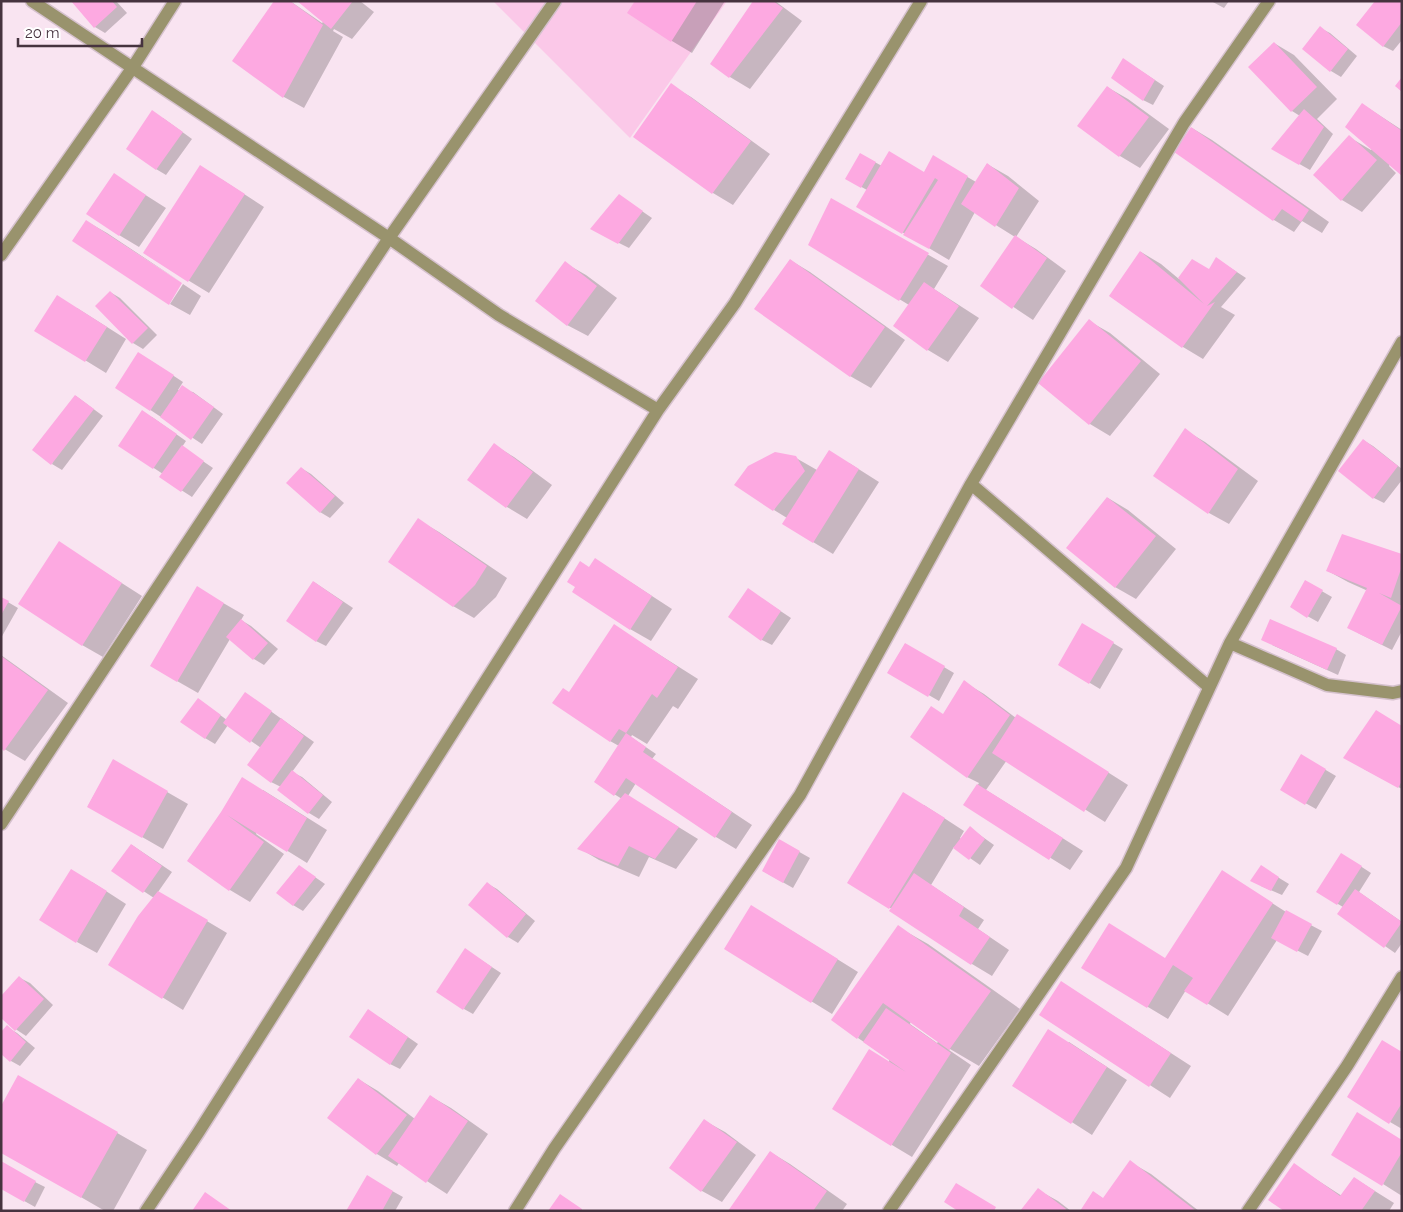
<svg xmlns="http://www.w3.org/2000/svg" width="1403" height="1212" font-family="Raleway,sans-serif">
<style>
.green{fill:#fbc8e8}
.shadow{fill:#0003;fill-rule:evenodd}
.building{fill:#fda9e1}
.lines{fill:none;stroke-linecap:round;stroke-linejoin:round}
.minor-casing{stroke:#d5c1cd;stroke-width:15}
.minor{stroke:#99936d;stroke-width:12}
</style>
<rect width="100%" height="100%" fill="#f9e4f1"/>
<!-- green -->
<path class="green" d="M493,1H727L630,138Z"/>
<!-- shadow -->
<path class="shadow" d="M72,1H116L127,13L105,33L95,27Z
M290,1L322,23L324,21L299,1H360L374,12L352,39L334,29L333,31L343,37L304,108L284,97L234,60Z
M636,1H725L692,53L672,41Z
M755,1H775L802,21L750,89L730,77L712,64Z
M1211,1H1229L1224,8Z
M1402,1V40L1393,51L1383,46Z
M1320,28L1330,33L1357,56L1341,77L1331,71L1304,49Z
M1274,43L1294,55L1337,99L1317,119L1333,134L1310,170L1273,149L1300,116L1292,111Z
M1123,59L1164,86L1153,105L1143,100Z
M671,85L691,97L770,154L733,205L713,193L635,137Z
M1107,87L1128,99L1169,129L1140,168L1120,156L1079,126Z
M1362,104L1402,130V174L1390,164L1389,166L1396,173L1362,212L1342,200L1349,137L1371,150L1372,149Z
M163,118L192,139L166,175L156,169Z
M1192,128L1212,140L1329,222L1322,233L1302,221L1294,232L1274,220L1176,151Z
M860,154L882,166L924,173L933,157L976,182L987,164L1008,176L1039,201L1016,237L1036,249L1066,271L1033,320L982,286L1015,237L975,212L949,260L858,206L867,190L847,179Z
M114,175L166,208L139,247L119,235Z
M221,179L264,207L209,293L186,279Z
M620,196L652,218L629,248L601,234Z
M832,200L948,266L934,289L979,318L948,362L928,350L894,326L909,305L810,245Z
M86,221L107,233L181,282Z
M1141,252L1161,264L1179,279L1193,261L1209,270L1217,259L1246,278L1221,307L1235,315L1203,359L1183,347L1110,296Z
M790,260L810,272L905,340L871,388L850,376L756,309Z
M565,263L586,275L617,298L588,336L567,325Z
M183,284L201,296L190,315L170,304Z
M110,292L120,298L157,335L143,349L133,343Z
M77,308L126,339L106,373L36,330Z
M1089,321L1110,333L1160,374L1110,436L1090,424L1040,383Z
M148,359L183,382L178,390L193,392L223,414L202,444L117,388Z
M76,396L103,416L62,470L52,464Z
M152,417L186,441L182,447L213,468L192,497L161,477L163,474L120,446Z
M1185,430L1205,442L1258,481L1229,524L1209,513Z
M1363,440L1373,446L1402,469V480L1384,503L1374,498Z
M494,445L514,457L552,485L527,519L507,507L469,479Z
M796,458L817,470L849,463L879,482L833,554L813,542L787,518L774,510Z
M301,468L311,474L344,503L330,518L320,512Z
M1108,498L1128,510L1176,549L1136,599L1115,587Z
M418,520L439,532L507,578L496,597L474,618L453,606Z
M59,543L142,596L103,657L82,645Z
M1402,555V605L1400,606L1402,607V631L1392,650L1358,633L1368,591L1348,582L1328,571Z
M595,559L672,609L651,641L630,629Z
M314,582L353,608L326,646L316,641Z
M1306,582L1332,597L1318,622L1291,607Z
M758,596L791,618L772,645L762,640Z
M1,598L18,608L1,638Z
M218,600L244,615L241,620L251,626L278,649L264,665L254,659L230,639L198,693L177,681Z
M1083,625L1123,649L1100,689L1060,665Z
M614,626L698,679L678,709L673,706L647,744L632,735L631,737L656,754L652,759L752,825L736,849L716,837L636,783L628,796L698,839L676,869L649,857L639,877L599,860L579,848L622,799L595,782L619,746L610,741L570,693Z
M905,644L954,673L939,701L889,672Z
M1272,645L1336,649L1346,655L1338,675Z
M1,655L68,703L25,761L1,747Z
M964,682L984,694L1016,718L1038,728L1128,785L1105,822L1007,760L986,790L1083,851L1070,870L965,805L979,783L967,777Z
M198,699L227,720L255,700L314,742L292,772L302,777L332,802L319,819L309,813L281,787L271,782L261,748L228,725L215,744L205,738Z
M1402,726V789L1364,769Z
M1302,756L1336,776L1316,809L1282,790Z
M113,761L188,804L163,849L88,806Z
M263,790L327,830L307,863L257,832L256,834L284,854L250,902L230,890L188,861L222,812Z
M924,805L964,831L960,838L961,839L970,828L994,845L980,865L954,847L931,885L984,920L978,929L1009,950L992,976L972,964L891,910L892,909L849,882Z
M780,841L810,858L793,888L763,871Z
M132,845L172,872L158,892L227,933L183,1010L110,965L154,898L113,871Z
M1351,860L1371,873L1359,892L1402,922V943L1395,953L1339,914L1343,907L1318,892Z
M299,866L325,884L303,911L293,905Z
M1271,873L1289,884L1282,895L1261,886Z
M92,882L126,904L97,953L77,942Z
M488,884L497,889L535,921L518,943L508,937Z
M1242,884L1286,912L1322,931L1308,956L1277,940L1228,1016L1186,990L1168,1019L1083,968L1166,959Z
M771,918L858,972L832,1014L725,948Z
M898,927L928,944L1020,1009L979,1066L950,1049L949,1050L971,1065L912,1157L892,1145L889,1059L858,1038ZM911,1021L939,1041L937,1043L910,1024Z
M475,956L501,973L473,1014L464,1009Z
M20,978L30,983L53,1005L26,1036L17,1030L1,1016Z
M1081,995L1191,1066L1170,1098L1041,1015Z
M379,1017L418,1044L400,1069L390,1064Z
M7,1027L17,1033L35,1048L20,1066L11,1061Z
M1069,1042L1127,1080L1092,1135L1014,1085Z
M1402,1052V1129L1390,1122Z
M19,1077L147,1150L113,1211H105L1,1151Z
M358,1079L378,1091L415,1119L430,1096L451,1108L488,1134L447,1194L399,1163L397,1166L377,1154L329,1117Z
M705,1121L725,1132L756,1155L722,1202L702,1191L671,1168Z
M1402,1141V1196L1383,1184Z
M770,1152L790,1164L847,1204L842,1211H730Z
M1130,1162L1151,1174L1199,1211H1081L1093,1192L1104,1199Z
M1294,1165L1342,1196L1354,1178L1394,1203L1389,1211H1286Z
M367,1177L403,1197L395,1211H348Z
M35,1182L45,1187L35,1207L1,1188Z
M1038,1190L1058,1201L1071,1211H1022Z"/>
<!-- building -->
<path class="building" d="M71,1H112L117,7L94,28Z
M274,1H290L323,25L283,98L232,61Z
M297,1H353L331,29Z
M635,1H697L671,42L627,13Z
M753,1H773L783,8L729,78L710,64Z
M1375,1H1402V22L1383,47L1356,25Z
M1320,26L1348,49L1330,72L1302,49Z
M1274,42L1317,87L1291,112L1248,67Z
M1123,58L1155,80L1143,101L1111,78Z
M1402,77V92L1395,86Z
M671,83L751,141L712,194L633,137Z
M1107,86L1149,117L1119,157L1077,126Z
M1362,103L1402,131V176L1345,127Z
M1304,109L1324,127L1299,165L1271,149Z
M152,110L183,132L156,170L126,149Z
M1191,127L1309,210L1301,222L1282,209L1273,221L1174,152Z
M1349,135L1377,160L1341,201L1313,175Z
M889,151L924,172L933,155L968,176L929,249L903,235L938,180L935,178L902,234L856,207Z
M860,153L876,162L861,188L845,179Z
M987,163L1019,188L995,227L961,204Z
M200,165L245,194L188,282L143,253Z
M114,173L146,195L119,236L86,214Z
M619,194L643,211L618,244L590,229Z
M831,198L929,253L899,301L808,245Z
M86,220L182,283L169,305L72,241Z
M1015,235L1047,258L1012,309L980,286Z
M1140,251L1204,304L1178,278L1192,259L1209,269L1216,257L1237,272L1207,306L1215,302L1182,348L1109,296Z
M790,259L885,327L850,377L754,309Z
M565,261L597,286L567,326L535,301Z
M924,282L959,306L927,351L893,326Z
M110,291L148,328L132,344L95,306Z
M57,295L107,327L85,362L34,331Z
M1089,319L1141,361L1089,425L1038,383Z
M138,352L174,375L150,411L115,388Z
M182,385L214,407L191,440L160,417Z
M75,395L94,409L51,465L32,450Z
M142,410L177,434L153,469L118,446Z
M1185,428L1238,469L1208,514L1153,476Z
M1363,439L1398,466L1373,499L1338,471Z
M494,443L533,472L506,508L467,480Z
M182,445L204,461L181,492L159,477Z
M829,450L859,469L813,543L782,524Z
M775,452L796,456L805,471L773,511L734,485L748,466Z
M301,467L335,496L320,513L286,483Z
M1107,497L1156,536L1115,588L1066,548Z
M418,518L487,566L475,585L453,607L388,562Z
M1342,534L1402,554V566L1391,598L1379,593L1402,606L1382,645L1347,628L1367,588L1326,571Z
M59,541L122,583L82,646L18,604Z
M595,558L652,596L630,630L572,592L575,587L567,582L580,561L589,567Z
M1305,580L1323,590L1307,618L1290,607Z
M313,581L343,602L316,642L286,621Z
M197,586L224,603L177,682L150,666Z
M748,588L781,611L761,641L728,617Z
M1,597L9,601L1,615Z
M241,619L268,643L253,660L226,637Z
M1270,619L1337,648L1327,670L1261,640Z
M1082,623L1114,642L1089,684L1058,665Z
M614,624L678,667L657,698L652,694L626,733L619,729L610,742L552,703L563,688L569,692Z
M905,643L945,666L928,697L887,673Z
M1,656L48,690L4,751L1,748Z
M964,680L1010,715L967,778L910,737L931,706L943,714Z
M245,692L272,711L250,743L223,723Z
M198,698L221,715L205,739L180,722Z
M1376,710L1402,726V781L1398,788L1343,758Z
M1017,714L1109,772L1084,812L992,753Z
M281,718L304,736L271,783L247,765Z
M626,733L646,747L643,752L732,812L715,838L626,778L614,796L594,782Z
M1301,754L1326,769L1305,805L1280,790Z
M113,759L168,791L142,838L87,807Z
M292,770L323,795L308,814L277,790Z
M242,777L307,818L287,852L227,815L264,842L229,891L187,861L221,812Z
M977,784L1063,838L1049,860L963,805Z
M903,792L945,818L889,909L847,883Z
M625,793L679,827L655,859L629,846L618,866L577,849Z
M970,826L985,839L969,860L953,848Z
M779,839L800,851L783,883L762,871Z
M131,844L162,866L143,893L111,871Z
M1341,853L1362,866L1337,905L1316,892Z
M299,865L316,877L293,906L276,893Z
M1261,865L1279,877L1271,891L1250,881Z
M71,869L107,891L76,943L39,920Z
M1222,870L1273,903L1207,1005L1184,991L1193,978L1173,965L1147,1008L1081,968L1109,923L1165,958Z
M914,873L964,907L959,916L990,937L971,965L889,911Z
M487,882L526,914L507,938L468,905Z
M1355,889L1402,922L1384,948L1337,914Z
M158,891L208,920L162,999L108,965L138,916Z
M751,905L838,959L811,1003L724,949Z
M1286,910L1312,924L1297,952L1271,938Z
M898,925L991,991L949,1050L883,1003L857,1039L831,1020Z
M465,948L492,967L463,1010L436,992Z
M19,976L44,999L15,1031L1,1018V996Z
M1061,981L1171,1053L1149,1087L1039,1015Z
M886,1008L951,1053L891,1146L832,1109L869,1049L906,1072L863,1042Z
M368,1009L408,1037L390,1065L349,1037Z
M7,1025L26,1042L10,1062L1,1054V1032Z
M1048,1029L1107,1067L1071,1124L1012,1086Z
M1382,1040L1402,1052V1103L1389,1124L1347,1097Z
M18,1075L118,1132L81,1198L1,1153V1106Z
M358,1078L407,1115L376,1155L327,1118Z
M430,1095L468,1121L426,1183L388,1156Z
M1357,1112L1402,1140V1152L1382,1186L1331,1155Z
M704,1119L737,1142L701,1192L669,1168Z
M770,1151L827,1191L813,1211H728Z
M1130,1160L1196,1211H1080L1093,1191L1103,1198Z
M1,1161L36,1181L24,1202L1,1189Z
M1294,1163L1340,1196L1354,1177L1375,1191L1361,1211H1284L1268,1200Z
M367,1175L393,1191L382,1211H346Z
M956,1183L996,1207L994,1211H958L944,1202Z
M1038,1188L1066,1209L1065,1211H1020Z
M205,1192L232,1211H192Z
M560,1194L582,1209V1211H548Z"/>
<g class="lines">
<defs>
<path id="minor" d="M32,1L389,238L499,315L658,410
M1,255L133,67L175,1
M971,484L1209,687
M1230,643L1327,685L1393,693L1402,691
M1,824L389,238L555,1
M146,1211L198,1133L658,410L735,303L921,1
M515,1211L554,1149L800,795L971,484L1184,123L1269,1
M889,1211L1126,868L1230,643L1402,342
M1248,1211L1347,1066L1402,977"/>
</defs>
<!-- minor casing -->
<use href="#minor" class="minor-casing"/>
<!-- minor -->
<use href="#minor" class="minor"/>
</g>
<!-- border -->
<rect width="1403" height="1212" fill="none" stroke="#46333f" stroke-width="5"/>
<!-- scale -->
<path d="M18 38v8h124v-8" fill="none" stroke="#46333f" stroke-width="2.5"/>
<text x="25" y="38" font-size="15" fill="#46333f" stroke="#ffffff" stroke-width="4" paint-order="stroke">20 m</text>
</svg>
